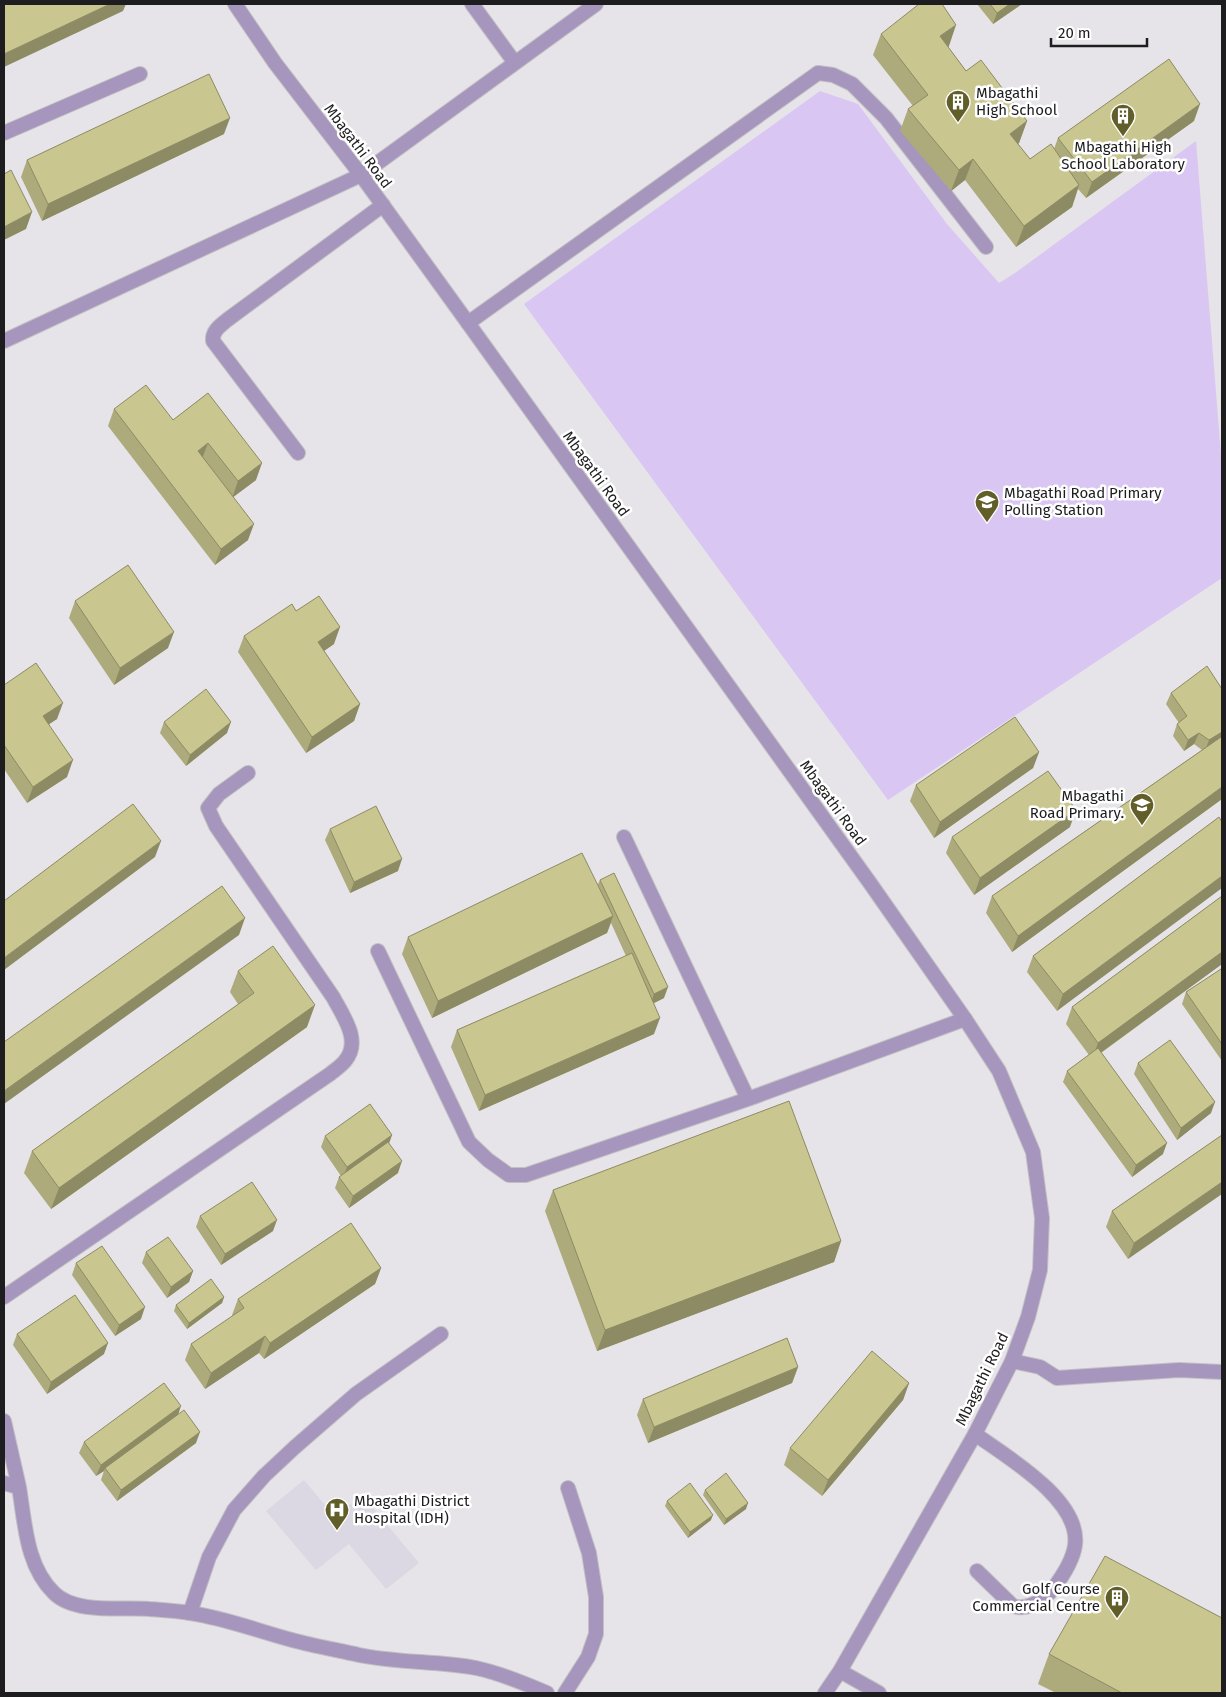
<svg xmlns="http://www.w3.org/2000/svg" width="1226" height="1697" font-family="'Fira Sans',sans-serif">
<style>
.built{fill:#dcd8e3}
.green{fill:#d9c6f2}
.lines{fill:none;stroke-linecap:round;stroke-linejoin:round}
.service-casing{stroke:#c2c0c4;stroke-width:16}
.minor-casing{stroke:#c2c0c4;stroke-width:16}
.service{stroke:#a695bc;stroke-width:14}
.minor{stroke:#a695bc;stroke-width:14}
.wall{fill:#adaa7b}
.shaded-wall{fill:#8d8b64}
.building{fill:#c9c68f;stroke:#8d8b64}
.labels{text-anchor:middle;stroke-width:5;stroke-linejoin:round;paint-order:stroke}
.poi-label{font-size:15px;fill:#1d1c1e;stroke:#fff;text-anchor:start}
.street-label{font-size:15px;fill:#1d1c1e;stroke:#fff}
</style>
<rect width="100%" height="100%" fill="#e6e4e8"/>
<!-- built -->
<path class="built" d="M304,1480L335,1517L362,1495L419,1563L386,1589L349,1544L316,1570L266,1511Z"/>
<!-- green -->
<path class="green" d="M820,91L858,104L947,224L999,283L1015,273L1196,141L1222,468V578L888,800L524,304Z"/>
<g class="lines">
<defs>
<path id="service" d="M468,323L818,73L833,75L852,84L886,118L986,247
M298,453L213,341C212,331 220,326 227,320L383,205
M624,837L748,1099
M378,951L469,1142L488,1160L509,1175H526L748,1099L965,1019
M1012,1361L1040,1367L1057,1378L1179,1370L1222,1372
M975,1434C1007,1457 1081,1500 1075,1545C1073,1561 1062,1577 1053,1589C1044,1600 1027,1611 1013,1606L977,1571
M4,1483L18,1487
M190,1613L209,1557L234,1510L264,1476L295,1447L356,1394L441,1334
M565,1693L588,1657L596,1634V1597L589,1553L568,1488"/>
<path id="minor" d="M235,4L275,63L361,175L468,323L870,883L965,1019L999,1071L1033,1152L1042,1218L1040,1270L1028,1317L1012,1361L975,1434L840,1671L825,1693
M472,4L515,63
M4,133L140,74
M4,341L361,175L596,4
M4,1297L330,1074C335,1070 341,1066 345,1061C362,1041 343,1016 333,997L216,826L208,808L219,794L248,773
M4,1421C9,1443 14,1465 19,1487C25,1523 26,1566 54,1593C75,1614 121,1607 149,1609C162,1610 177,1611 190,1613C225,1618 258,1631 292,1640C314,1646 337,1650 359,1655C398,1663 437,1661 476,1668C500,1673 524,1683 547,1693
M840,1671L879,1693"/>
</defs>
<!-- service casing -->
<use href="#service" class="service-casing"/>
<!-- minor casing -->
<use href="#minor" class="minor-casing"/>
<!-- service -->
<use href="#service" class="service"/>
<!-- minor -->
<use href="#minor" class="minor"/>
</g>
<!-- wall -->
<path class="wall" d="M977,4H1022L993,24Z
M881,34L949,46L948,47L966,71L1027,121L1019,143L1018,144L1030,159L1054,149L1058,138L1194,121L1086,198L1078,189L1072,207L1016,247L965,180L951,191L900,131L908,109L913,106L873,55Z
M224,134L42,221L21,177L27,160Z
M208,393L256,480L233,497L248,540L215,565L108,426L114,409L173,420Z
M75,601L168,648L114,685L69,618Z
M296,611L334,644L324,651L360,704L354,721L306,753L238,652L244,636Z
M4,685L57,719L49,724L67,777L27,803L4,769Z
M1222,689V799L1012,952L986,913L992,896L1202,750L1194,744L1184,751L1173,736L1177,724L1179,723L1166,704L1171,693Z
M164,722L227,733L186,766L160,733Z
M1039,752L1033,768L934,838L910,801L916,785Z
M1219,817L1057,1011L1027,972L1033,956Z
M1070,827L974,895L946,853L952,837Z
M330,829L398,871L350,893L325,840Z
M600,880L664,998L654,1003V1034L479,1111L451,1047L457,1030L626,956L611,923L607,933L432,1018L402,954L408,937L598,884Z
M1222,896V964L1101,1053L1163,1154L1132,1177L1063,1082L1067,1071L1089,1055L1066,1024L1072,1007Z
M238,971L307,1027L51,1209L24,1173L32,1151L238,1004L230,992Z
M1222,971V1061L1182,1004L1186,992Z
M1138,1063L1211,1113L1177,1140L1134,1074Z
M392,1135L389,1143L398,1173L349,1208L335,1188L339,1177L341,1176L321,1147L325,1136Z
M1222,1135L1128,1259L1106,1227L1112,1211Z
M553,1190L841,1241L834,1262L597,1351L545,1211Z
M200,1216L273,1231L221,1265L196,1227Z
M146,1252L193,1271L189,1282L167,1298L142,1263Z
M76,1263L141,1319L115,1336L72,1275Z
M381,1268L375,1284L264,1359L259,1353L205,1389L185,1360L191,1344L233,1316L232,1315L238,1299Z
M224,1297L222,1303L187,1329L174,1311L176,1305Z
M17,1334L104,1354L47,1394L13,1345Z
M798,1367L792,1383L648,1443L637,1415L643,1399Z
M909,1383L903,1400L822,1496L784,1465L790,1448Z
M179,1414L196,1443L117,1501L101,1480L104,1471L96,1476L79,1453L84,1442Z
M705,1490L746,1509L724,1525L703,1495Z
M667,1501L711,1520L688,1538L665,1506Z
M1049,1654L1222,1693H1056L1038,1684Z"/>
<!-- shaded-wall -->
<path class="shaded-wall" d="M110,4H126L123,11L4,67V54Z
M1010,4H1022L993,24L997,13Z
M956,25L949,46L932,57L940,36Z
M1200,104L1194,121L1086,198L1092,182Z
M230,118L224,134L42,221L48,204Z
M1027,121L1019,143L1002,156L1010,134Z
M973,159L965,180L951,191L959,170Z
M1079,185L1072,207L1016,247L1024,226Z
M32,212L26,229L4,240V227Z
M208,443L202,459L198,451Z
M262,463L256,480L232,498L238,481Z
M254,524L248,540L215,565L221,549Z
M340,627L334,644L312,659L318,642Z
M174,632L168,648L114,685L120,668Z
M63,703L57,719L37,732L43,716Z
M360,704L354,721L306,753L312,737Z
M231,722L227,733L186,766L190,755Z
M1222,732V740L1205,751L1209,740Z
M1199,733L1194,744L1184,751L1188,740Z
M1039,752L1033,768L934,838L940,822Z
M73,760L67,777L27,803L33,787Z
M1222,787V799L1012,952L1018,936Z
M1076,810L1070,827L974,895L980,878Z
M161,841L155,857L4,970V958Z
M402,859L398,871L350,893L354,882Z
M1222,876V888L1057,1011L1063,994Z
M613,916L607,933L432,1018L438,1001Z
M245,918L239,935L4,1104V1091Z
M1222,952V964L1092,1059L1098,1043Z
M668,987L664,998L650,1005L654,994Z
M315,1005L307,1027L51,1209L59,1188Z
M660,1018L654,1034L479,1111L485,1095Z
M1215,1102L1211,1113L1177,1140L1181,1128Z
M392,1135L388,1146L343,1178L347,1167Z
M1167,1143L1163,1154L1132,1177L1136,1165Z
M402,1161L398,1173L349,1208L353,1196Z
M1222,1182V1194L1128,1259L1134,1243Z
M277,1220L273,1231L221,1265L225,1254Z
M841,1241L834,1262L597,1351L605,1330Z
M381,1268L375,1284L264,1359L270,1343Z
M193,1271L189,1282L167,1298L171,1287Z
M224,1297L222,1303L187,1329L189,1323Z
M145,1307L141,1319L115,1336L119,1325Z
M265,1336L259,1353L205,1389L211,1373Z
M108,1343L104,1354L47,1394L51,1382Z
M798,1367L792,1383L648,1443L654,1427Z
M909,1383L903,1400L822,1496L828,1480Z
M181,1406L177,1418L105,1468L104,1471L96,1476L101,1465Z
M200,1432L196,1443L117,1501L121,1490Z
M748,1503L746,1509L724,1525L726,1519Z
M713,1515L711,1520L688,1538L690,1532Z"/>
<!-- building -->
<path class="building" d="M4,4H110L4,54Z
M919,4H942L956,25L940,36L966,71L981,60L1027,121L1010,134L1030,159L1051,144L1079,185L1024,226L973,159L959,170L908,109L928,95L881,34Z
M990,4H1010L997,13Z
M1169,59L1200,104L1092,182L1058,138Z
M209,74L230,118L48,204L27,160Z
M11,170L32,212L4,227V174Z
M146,385L173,420L208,393L262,463L238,481L208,443L198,451L254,524L221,549L114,409Z
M128,565L174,632L120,668L75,601Z
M319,596L340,627L318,642L360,704L312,737L244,636L292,604L296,611Z
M36,663L63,703L43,716L73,760L33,787L4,745V685Z
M1207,666L1222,689V732L1209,740L1199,733L1188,740L1177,724L1187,716L1171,693Z
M206,689L231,722L190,755L164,722Z
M1015,717L1039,752L940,822L916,785Z
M1221,737L1222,738V787L1018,936L992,896Z
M1048,771L1076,810L980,878L952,837Z
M133,804L161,841L4,958V901Z
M376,806L402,859L354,882L330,829Z
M1219,817L1222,822V876L1063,994L1033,956Z
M582,853L613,916L438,1001L408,937Z
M614,873L668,987L654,994L600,880Z
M222,886L245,918L4,1091V1042Z
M1222,896V952L1098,1043L1072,1007Z
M273,946L315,1005L59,1188L32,1151L254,993L238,971Z
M632,953L660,1018L485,1095L457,1030Z
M1221,969L1222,971V1044L1186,992Z
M1170,1040L1215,1102L1181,1128L1138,1063Z
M1098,1048L1167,1143L1136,1165L1067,1071Z
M789,1101L841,1241L605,1330L553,1190Z
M370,1104L392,1135L347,1167L325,1136Z
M1222,1135V1182L1134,1243L1112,1211Z
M388,1142L402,1161L353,1196L339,1177Z
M252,1182L277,1220L225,1254L200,1216Z
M351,1223L381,1268L270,1343L265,1336L211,1373L191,1344L244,1308L238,1299Z
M168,1237L193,1271L171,1287L146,1252Z
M102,1246L145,1307L119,1325L76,1263Z
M211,1279L224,1297L189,1323L176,1305Z
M75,1295L108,1343L51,1382L17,1334Z
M787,1338L798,1367L654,1427L643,1399Z
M872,1351L909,1383L828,1480L790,1448Z
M164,1383L181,1406L101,1465L84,1442Z
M184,1410L200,1432L121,1490L105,1468Z
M726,1473L748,1503L726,1519L705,1490Z
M690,1483L713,1515L690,1532L667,1501Z
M1105,1556L1222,1618V1693H1122L1049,1654Z"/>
<!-- icons -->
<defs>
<symbol id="building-pin" viewBox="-11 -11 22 30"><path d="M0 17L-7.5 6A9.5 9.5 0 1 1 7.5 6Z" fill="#625e2a" stroke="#fff"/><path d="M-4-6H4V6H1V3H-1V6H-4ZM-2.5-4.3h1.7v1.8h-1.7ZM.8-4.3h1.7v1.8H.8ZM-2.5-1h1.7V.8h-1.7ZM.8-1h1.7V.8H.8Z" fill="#fff"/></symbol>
<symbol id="school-pin" viewBox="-11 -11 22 30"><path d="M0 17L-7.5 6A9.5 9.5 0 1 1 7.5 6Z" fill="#625e2a" stroke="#fff"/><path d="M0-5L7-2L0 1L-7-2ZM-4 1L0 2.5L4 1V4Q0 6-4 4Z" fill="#fff"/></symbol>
<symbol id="hospital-pin" viewBox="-11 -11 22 30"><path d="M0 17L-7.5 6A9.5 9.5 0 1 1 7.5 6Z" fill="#625e2a" stroke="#fff"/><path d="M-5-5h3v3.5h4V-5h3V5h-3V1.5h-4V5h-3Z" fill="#fff"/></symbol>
</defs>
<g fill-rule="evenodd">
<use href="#building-pin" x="944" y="88" width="28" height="38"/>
<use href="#building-pin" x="1109" y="102" width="28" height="38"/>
<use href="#school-pin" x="973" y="488" width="28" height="38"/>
<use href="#school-pin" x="1128" y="791" width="28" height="38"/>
<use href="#hospital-pin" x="323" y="1496" width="28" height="38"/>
<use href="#building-pin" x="1103" y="1584" width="28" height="38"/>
</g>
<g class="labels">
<!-- poi labels -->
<g class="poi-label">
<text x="976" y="98">Mbagathi<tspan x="976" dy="17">High School</tspan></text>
<text x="1123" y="152" text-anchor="middle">Mbagathi High<tspan x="1123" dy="17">School Laboratory</tspan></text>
<text x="1004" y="498">Mbagathi Road Primary<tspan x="1004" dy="17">Polling Station</tspan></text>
<text x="1124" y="801" text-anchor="end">Mbagathi<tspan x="1124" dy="17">Road Primary.</tspan></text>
<text x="354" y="1506">Mbagathi District<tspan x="354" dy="17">Hospital (IDH)</tspan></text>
<text x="1100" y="1594" text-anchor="end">Golf Course<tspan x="1100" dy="17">Commercial Centre</tspan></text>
</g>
<!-- street labels -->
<g class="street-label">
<text transform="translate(358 146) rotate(53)" y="5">Mbagathi Road</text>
<text transform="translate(596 474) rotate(54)" y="5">Mbagathi Road</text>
<text transform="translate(833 803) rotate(54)" y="5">Mbagathi Road</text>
<text transform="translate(982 1379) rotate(-64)" y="5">Mbagathi Road</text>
</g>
</g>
<!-- border -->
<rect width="1226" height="1697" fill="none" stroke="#1d1c1e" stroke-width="10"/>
<!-- scale -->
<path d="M1051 38v8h96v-8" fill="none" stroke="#1d1c1e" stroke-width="2.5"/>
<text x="1058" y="38" font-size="15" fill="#1d1c1e" stroke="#ffffff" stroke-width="4" paint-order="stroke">20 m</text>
</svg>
